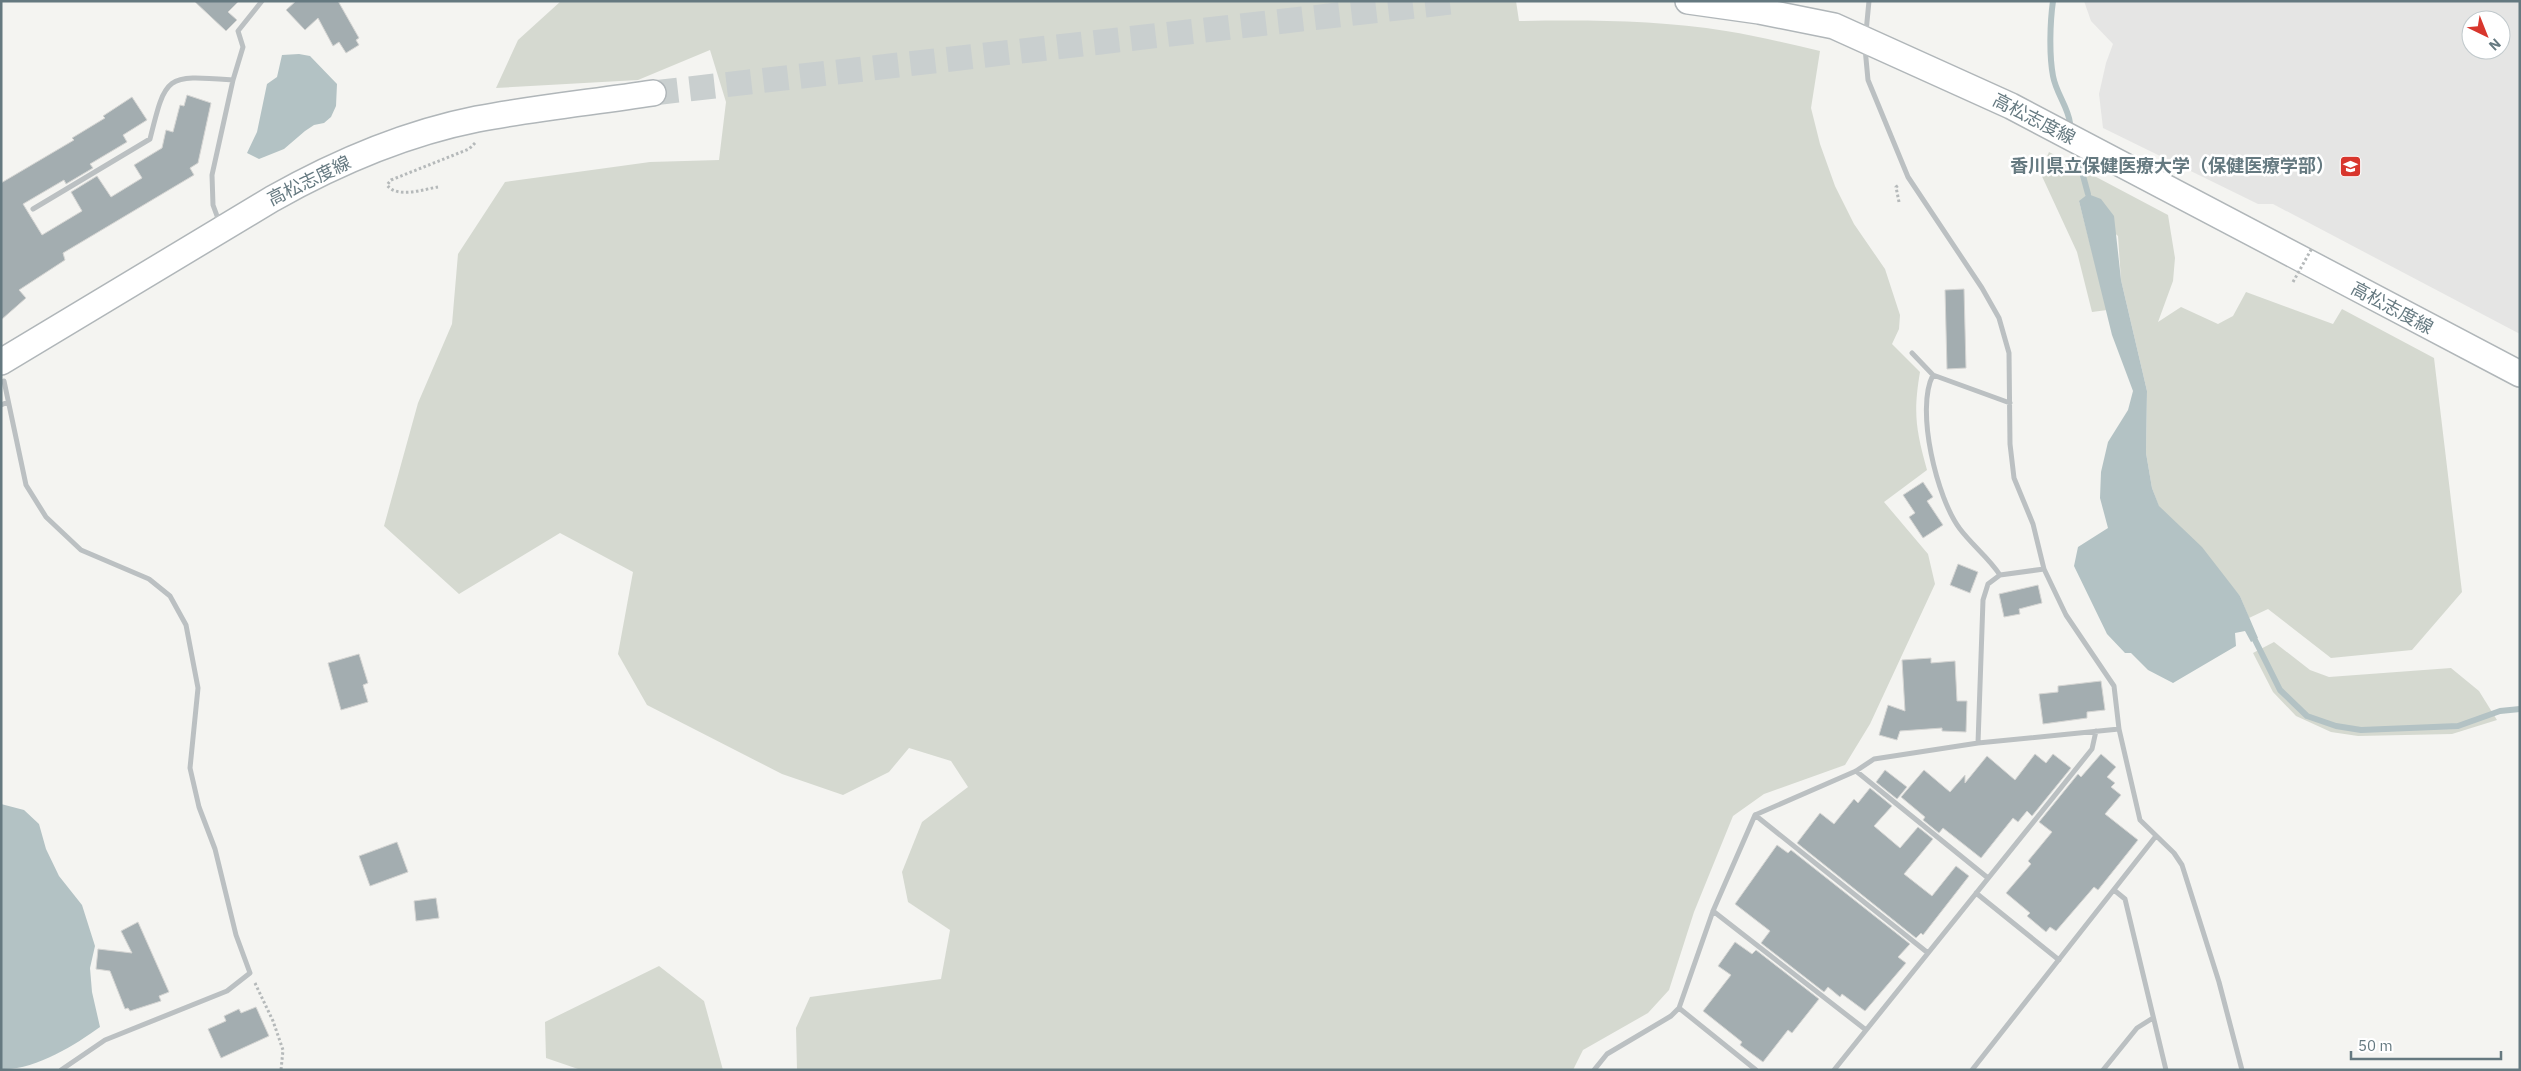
<svg xmlns="http://www.w3.org/2000/svg" width="2521" height="1071" font-family="'IBM Plex Sans','Noto Sans JP',sans-serif">
<style>
.built{fill:#e5e5e4;fill-rule:evenodd}
.green{fill:#d5d9d0}
.water{fill:#b3c2c4}
.lines{fill:none;stroke-linecap:round;stroke-linejoin:round}
.stream{stroke:#b3c2c4;stroke-width:6}
.building{fill:#a3adb0;stroke:#d5d5d3}
.secondary-tunnel{stroke:#c9cfcf;stroke-width:25;stroke-dasharray:25 12;stroke-linecap:butt}
.secondary-casing{stroke:#b0b6b9;stroke-width:28}
.path{stroke:#b5b9ba;stroke-width:3;stroke-dasharray:2.5 2.5;stroke-linecap:butt}
.street{stroke:#bbc0c2;stroke-width:5}
.secondary{stroke:#fff;stroke-width:25}
.path-bridge{stroke:#b5b9ba;stroke-width:3;stroke-dasharray:2.5 2.5;stroke-linecap:butt}
.labels{text-anchor:middle;stroke-width:5;stroke-linejoin:round;paint-order:stroke}
.street-label{font-size:18px;fill:#657980;stroke:#fff}
.poi-label{font-size:18px;font-weight:bold;fill:#657980;stroke:#fff;text-anchor:end}
</style>
<rect width="100%" height="100%" fill="#f4f4f1"/>
<!-- built -->
<path class="built" d="M2084,1H2520V334L2273,204H2258L2103,128L2099,94L2106,63L2113,44L2091,21ZM2471,20H2501V50H2471Z"/>
<!-- green -->
<path class="green" d="M561,1H1516L1519,21C1588,20 1658,20 1726,31C1758,36 1789,44 1820,51L1811,108L1820,144L1835,186L1854,224L1885,269L1900,315L1899,329L1892,344L1920,372C1913,414 1916,430 1927,470L1884,502L1928,554L1935,584L1870,724L1845,765L1764,794L1733,816L1694,912L1669,990L1648,1013L1583,1050L1573,1070H797L796,1028L810,997L941,979L950,930L908,902L902,872L922,822L968,787L951,761L909,748L889,772L843,795L782,774L647,705L618,654L633,572L560,533L459,594L384,526L418,403L452,324L458,254L505,182L650,162L719,160L726,102L710,50L638,80L496,88L518,40Z
M2049,152L2168,215L2175,258L2173,281L2158,322L2181,307L2218,324L2233,316L2246,292L2333,324L2342,309L2434,358L2462,592L2412,650L2331,658L2268,609L2249,618L2240,596L2179,526L2159,507L2152,488L2146,453L2147,391L2121,280L2118,236L2079,201L2107,310L2092,312L2077,252L2040,172Z
M2274,642L2310,670L2329,677L2451,668L2479,691L2497,720L2452,734L2358,736L2331,732L2296,716L2273,692L2253,653Z
M659,966L704,1001L723,1070H581L546,1058L545,1022Z"/>
<!-- water -->
<path class="water" d="M299,54L310,56L337,84L336,106L331,117L324,123L314,125L305,131L284,149L259,159L247,153L257,132L267,84L277,77L282,55Z
M2088,194L2101,199L2114,216L2121,280L2147,391L2146,453L2152,488L2159,506L2202,547L2240,596L2258,638L2251,642L2245,631L2235,633L2236,646L2173,683L2148,670L2131,653H2125L2107,634L2074,566L2078,547L2108,528L2100,498L2101,472L2108,442L2128,410L2133,391L2112,335L2079,201Z
M1,804L24,810L39,824L46,849L59,876L82,905L95,946L90,968L92,992L100,1027C75,1045 34,1071 1,1069Z"/>
<g class="lines">
<!-- stream -->
<path class="stream" d="M2053,1C2050,22 2049,55 2053,76C2056,93 2068,107 2070,123
M2079,161L2088,194
M2255,640L2280,690L2307,716L2336,726L2361,730L2458,726L2500,711L2520,709"/>
</g>
<!-- building -->
<path class="building" d="M194,1H239L228,12L237,20L226,31Z
M296,1H338L359,38L356,40L359,45L346,53L339,42L333,46L318,18L305,30L286,10Z
M187,95L211,103L198,163L190,168L194,175L63,253L65,260L19,290L26,298L1,320V183L74,140L72,138L105,118L103,116L132,97L147,120L123,135L127,142L90,164L93,168L66,184L64,180L23,204L42,235L82,211L71,192L97,176L111,197L142,178L134,165L162,148L166,130L173,132L180,105L184,106Z
M1964,289L1966,368L1947,369L1945,290Z
M1923,482L1933,497L1927,501L1943,525L1923,538L1909,517L1915,513L1903,495Z
M1958,564L1978,572L1970,593L1950,585Z
M2038,585L2042,603L2019,609L2020,614L2004,617L1999,594Z
M359,654L368,683L363,685L368,702L341,710L328,663Z
M1931,658V663L1955,661L1957,701H1967L1966,732L1942,731V728L1900,731L1897,740L1879,735L1888,705L1905,711L1902,660Z
M2101,681L2105,710L2087,712V718L2043,724L2039,694L2058,692V686Z
M2035,754L2046,763L2053,754L2071,768L2032,816L2027,811L2018,822L2013,818L1981,858L1943,828L1939,833L1923,820L1925,817L1901,797L1924,770L1950,792L1965,775V783L1987,756L2015,780Z
M2101,754L2116,767L2107,777L2115,783L2111,787L2121,795L2105,814L2138,840L2098,890L2094,887L2056,931L2050,927L2046,932L2027,916L2030,913L2006,893L2031,864L2028,861L2052,832L2039,822L2078,774L2081,777Z
M1885,770L1907,787L1897,799L1876,782Z
M1870,788L1892,806L1874,826L1900,848L1918,827L1933,839L1904,874L1932,896L1956,866L1969,876L1923,935L1921,933L1916,938L1797,843L1820,813L1834,824L1854,799L1858,803Z
M397,842L408,872L370,886L359,856Z
M1777,845L1788,853L1791,850L1910,944L1898,957L1906,963L1865,1011L1842,994L1840,997L1828,987L1824,992L1761,943L1770,931L1735,904Z
M436,898L439,918L416,921L414,901Z
M138,922L169,992L159,996L161,1001L130,1011L128,1008L125,1009L110,971L96,969L98,949L132,953L121,931Z
M1735,942L1752,954L1756,950L1819,999L1792,1033L1788,1030L1763,1062L1740,1045L1742,1042L1703,1011L1731,975L1718,966Z
M256,1007L269,1036L221,1058L208,1029L226,1021L224,1016L239,1009L241,1013Z"/>
<g class="lines">
<!-- secondary-tunnel -->
<path class="secondary-tunnel" d="M653,93L1460,1"/>
<defs>
<path id="secondary" d="M1688,1L1759,11L1834,26L2011,106L2520,374
M1,362L272,199C334,164 407,133 477,119C535,108 594,102 653,93"/>
</defs>
<!-- secondary casing -->
<use href="#secondary" class="secondary-casing"/>
<!-- path -->
<path class="path" d="M438,187C424,189 397,199 387,185L391,180L469,149L476,142
M1899,202L1896,187L1899,185
M255,983L273,1021L283,1050L281,1070"/>
<!-- street -->
<path class="street" d="M1866,32L1869,1
M1865,48L1868,80L1908,177L1982,288L1999,318L2009,353L2010,444L2014,478L2033,524L2044,569L2066,615L2114,686L2119,729L2140,820L2174,853L2182,865L2219,982L2242,1070
M33,209L150,139C166,74 166,75 233,80
M220,224L213,205L212,175L233,80L243,47L238,31L262,1
M1912,353L1933,375C1915,409 1937,499 1960,529C1972,545 1989,558 2000,575
M1933,375L2010,403
M4,381L26,485L46,517L81,550L149,579L170,596L186,625L198,688L190,768L199,807L215,849L236,935L250,973L227,991L105,1040L61,1070
M1,405L8,402
M1978,743L1983,600L1988,584L2000,575L2044,569
M1856,771L1988,878
M1755,815L1928,953
M2114,890L2125,899L2166,1070
M1976,893L2059,960
M1713,911L1866,1030
M1679,1008L1756,1070
M1594,1070L1607,1054L1671,1016L1679,1008L1713,911L1755,815L1856,771L1874,759L1978,743L2119,729
M1834,1070L2092,749L2096,731
M1972,1070L2156,836
M2103,1070L2137,1028L2153,1018"/>
<!-- secondary -->
<use href="#secondary" class="secondary"/>
<!-- path-bridge -->
<path class="path-bridge" d="M2293,282L2312,248"/>
</g>
<!-- icons -->
<defs>
<symbol id="university-square" viewBox="-11 -11 22 22"><rect x="-9" y="-9" width="18" height="18" rx="4" fill="#d8362d" stroke="#fff"/><path d="M0-5L7-2L0 1L-7-2ZM-4 1L0 2.5L4 1V4Q0 6-4 4Z" fill="#fff"/></symbol>
</defs>
<g fill-rule="evenodd">
<use href="#university-square" x="2338" y="154" width="25" height="25"/>
</g>
<g class="labels">
<!-- street labels -->
<g class="street-label">
<text transform="translate(2034 119) rotate(27)" y="6">高松志度線</text>
<text transform="translate(309 181) rotate(-26)" y="6">高松志度線</text>
<text transform="translate(2392 308) rotate(28)" y="6">高松志度線</text>
</g>
<!-- poi labels -->
<g class="poi-label">
<text x="2334" y="172">香川県立保健医療大学（保健医療学部）</text>
</g>
</g>
<!-- border -->
<rect width="2521" height="1071" fill="none" stroke="#657980" stroke-width="5"/>
<!-- north arrow -->
<g transform="translate(2486 35) rotate(137)"><circle r="24" fill="#ffffff" stroke="#c1c9cc"/>
<path d="M0-4L9 19L0 12L-9 19Z" fill="#d8362d"/>
<text y="-8" font-size="14" font-weight="bold" text-anchor="middle" fill="#657980">N</text>
</g>
<!-- scale -->
<path d="M2351 1051v8h150v-8" fill="none" stroke="#657980" stroke-width="2.5"/>
<text x="2358" y="1051" font-size="15" fill="#657980" stroke="#ffffff" stroke-width="4" paint-order="stroke">50 m</text>
</svg>
